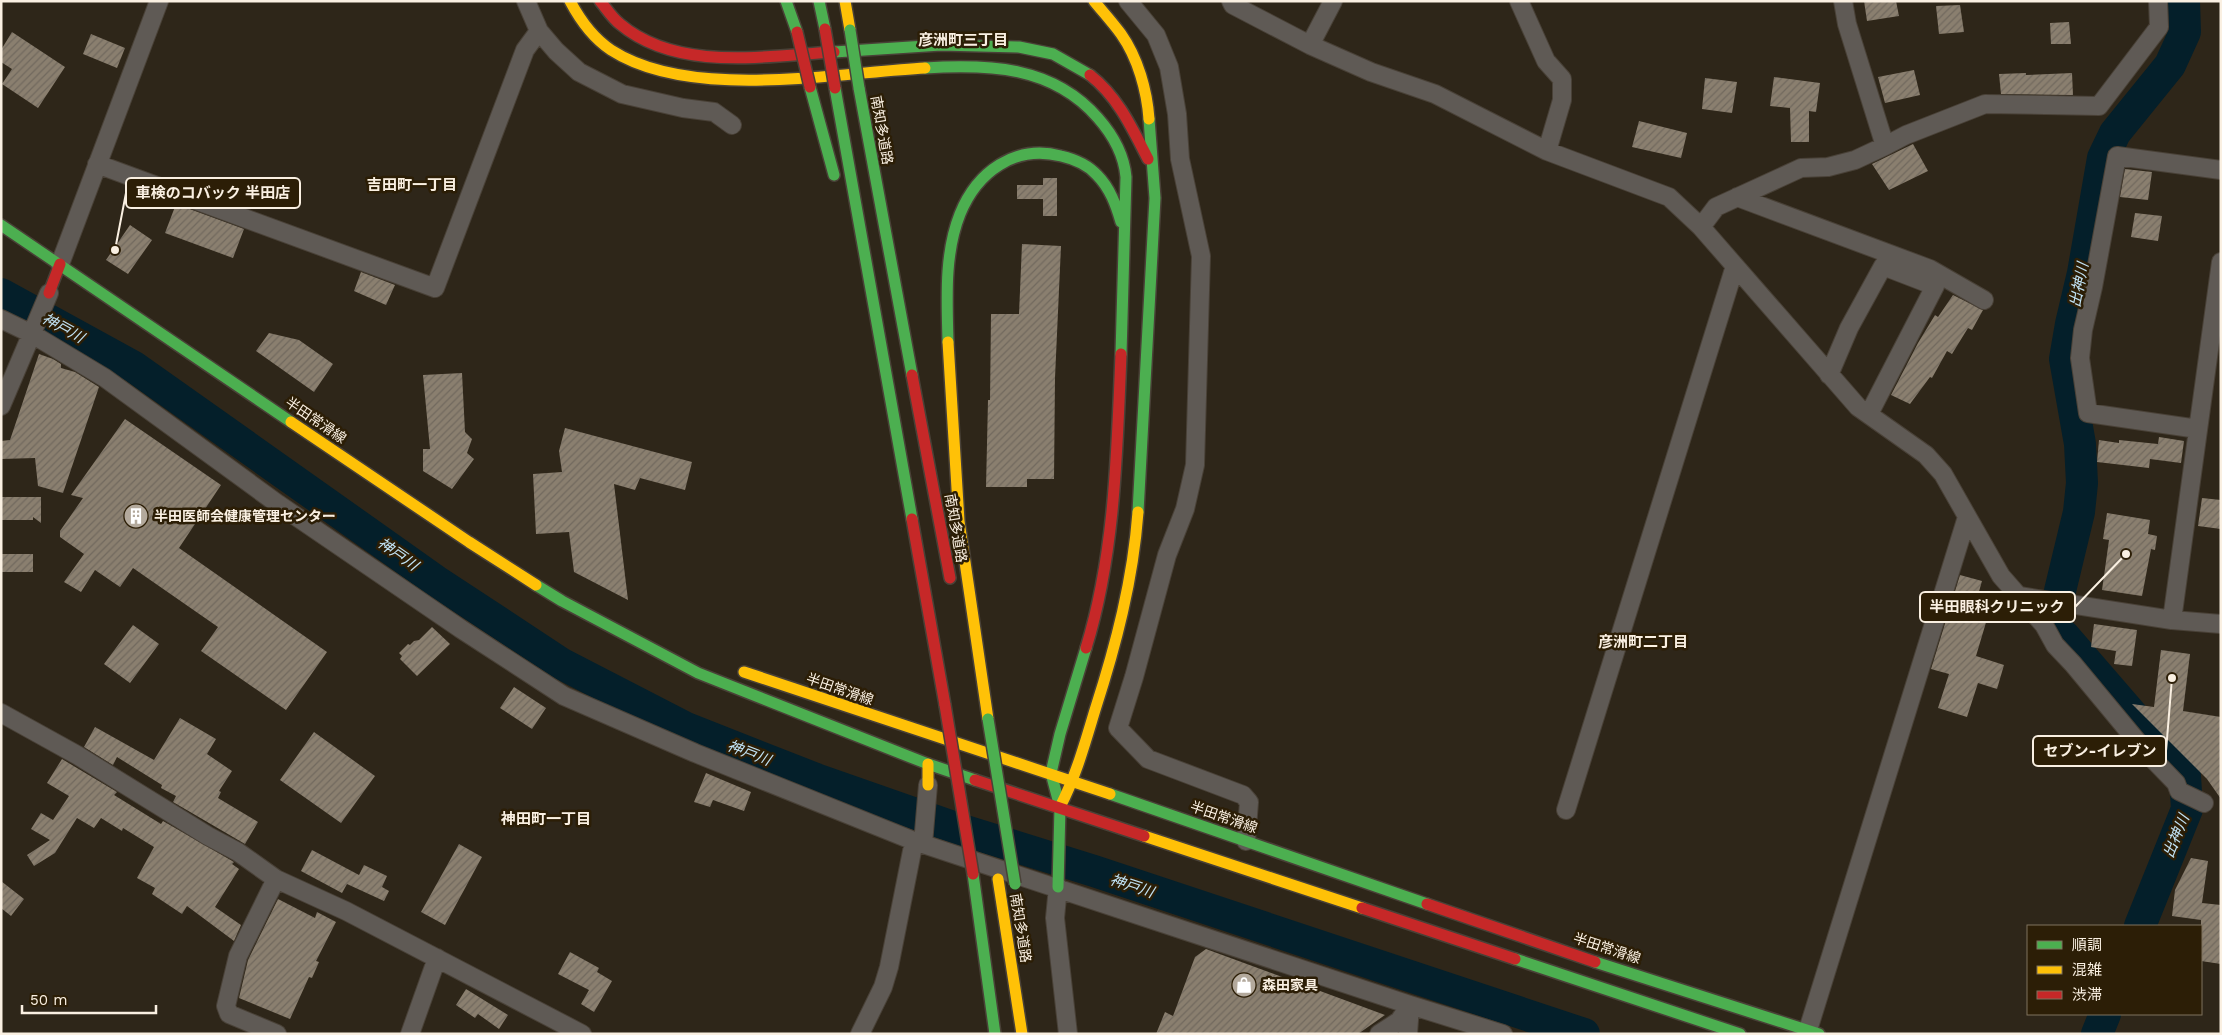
<svg xmlns="http://www.w3.org/2000/svg" width="2222" height="1035" font-family="'Work Sans','Noto Sans JP',sans-serif">
<style>
.lines{fill:none;stroke-linecap:round;stroke-linejoin:round}
.river{stroke:#041f2a;stroke-width:32}
.building{fill:url(#building-hatch)}
.street-casing{stroke:#494137;stroke-width:20}
.fast-casing{stroke:#494137;stroke-width:14}
.slow-casing{stroke:#494137;stroke-width:14}
.jam-casing{stroke:#494137;stroke-width:14}
.street{stroke:#5f5a55;stroke-width:18}
.fast{stroke:#4caf50;stroke-width:11}
.slow{stroke:#ffc107;stroke-width:11}
.jam{stroke:#c62828;stroke-width:11}
.fast-bridge-casing{stroke:#494137;stroke-width:14;stroke-linecap:butt}
.jam-bridge-casing{stroke:#494137;stroke-width:14;stroke-linecap:butt}
.fast-bridge{stroke:#4caf50;stroke-width:11}
.jam-bridge{stroke:#c62828;stroke-width:11}
.labels{text-anchor:middle;stroke-width:5;stroke-linejoin:round;paint-order:stroke}
.street-label{font-size:14px;fill:#faf0e2;stroke:#2c1e06}
.poi-label{font-size:14px;font-weight:bold;fill:#faf0e2;stroke:#2c1e06;text-anchor:start}
.neighbourhood-label{font-size:15px;font-weight:bold;fill:#faf0e2;stroke:#2c1e06}
.water-label{font-size:15px;font-style:italic;fill:#c2e4f7;stroke:#2c1e06}
.leader{fill:none;stroke:#faf0e2;stroke-width:2}
.callout-dot{fill:#faf0e2;stroke:#2c1e06;stroke-width:2}
.callout{fill:#2c1e06;stroke:#faf0e2;stroke-width:2}
.callout-label{font-size:15px;text-anchor:middle;font-weight:bold;fill:#faf0e2}
</style>
<defs>
<pattern id="building-hatch" width="6" height="6" patternUnits="userSpaceOnUse" patternTransform="scale(1.25)"><rect width="6" height="6" fill="#8a7f6f"/><path d="M-1 1l2-2M0 6l6-6M5 7l2-2" fill="none" stroke="#71695e"/></pattern>
</defs>
<rect width="100%" height="100%" fill="#2e2619"/>
<g class="lines">
<!-- river -->
<path class="river" d="M1,294L134,367L436,581L562,664L686,728L816,779L959,829L1094,871L1584,1034
M2060,591L2079,512L2082,483L2080,444L2065,359L2071,324L2083,273L2103,158L2115,133L2170,65L2185,32L2184,1
M2064,636L2185,776L2187,809L2140,926
M2097,1034L2105,1014"/>
</g>
<!-- building -->
<path class="building" d="M1864,1H1896L1899,16L1867,21Z
M1960,5L1964,32L1939,34L1936,6Z
M2069,22L2071,44H2051L2050,23Z
M12,32L65,67L38,108L2,84L12,69L1,62V50Z
M91,34L125,48L117,68L83,54Z
M1914,70L1920,95L1885,103L1878,77Z
M2026,73V75L2072,73L2073,95L2001,94L1999,74Z
M1774,77L1820,83L1816,112L1809,111V142H1791L1790,108L1770,106Z
M1705,78L1737,82L1732,113L1702,109Z
M1639,121L1687,133L1681,158L1632,147Z
M1913,144L1928,171L1889,190L1872,164Z
M2125,169L2152,172L2148,200L2120,197Z
M1043,178H1057V216H1043V199H1017V185H1043Z
M176,204L244,229L233,258L165,233Z
M2135,213L2162,216L2158,241L2131,237Z
M130,225L152,240L128,274L106,260Z
M1022,244L1061,246L1055,378L1054,479H1027V487H986L988,400H990L991,314H1019Z
M361,272L395,285L386,305L354,291Z
M1953,295L1983,310L1972,330L1968,328L1952,354L1947,351L1932,378L1930,377L1910,404L1891,395L1918,343L1935,315L1938,317Z
M269,333L299,340L333,364L314,392L256,351Z
M39,354L53,359L61,364V368L75,372L99,387L63,493L38,486L35,458L1,459V441L10,440Z
M462,373L465,432L472,439L467,453L474,459L452,489L423,471V449H430L423,375Z
M125,419L221,485L179,548L327,652L286,710L201,651L218,627L133,568L120,587L95,570L81,592L64,582L84,554L60,537V531L83,498L71,495Z
M565,428L692,462L685,490L640,478L635,490L614,484L628,600L574,572L569,532L536,534L533,474L562,472L559,451Z
M2159,437L2184,441L2181,463L2150,459L2149,468L2097,462L2099,440L2119,443V440L2158,444Z
M1,497H41V523L33,517V520H1Z
M2202,498L2221,500V529L2198,526Z
M2107,513L2150,520L2148,534L2157,536L2155,550L2151,549L2142,596L2102,590L2109,540L2103,539Z
M1,554H33V572H1Z
M1960,575L1982,581L1978,595L1993,599L1976,656L2004,665L1997,689L1978,683L1967,717L1938,708L1949,674L1931,669Z
M2094,624L2137,630L2132,666L2114,664L2116,651L2091,647Z
M133,625L159,644L130,683L104,664Z
M432,627L450,644L417,676L400,659L402,656L399,653L408,644L410,645L414,641L419,640Z
M2161,650L2190,654L2183,711L2221,717V799L2207,779L2132,704L2154,707Z
M514,687L546,708L532,729L500,708Z
M180,718L216,739L207,754L232,771L219,791L221,792L218,798L258,822L245,844L173,802L176,796L161,788L162,785L117,757L113,765L84,747L95,727L154,760Z
M314,732L375,776L341,823L280,780Z
M62,759L117,792L114,795L161,824L163,821L234,862L232,864L239,869L215,907L241,925L234,941L187,906L182,914L152,894L155,888L137,878L154,847L123,828L122,831L101,818L94,828L77,818L55,853L34,866L27,855L50,840L31,829L41,813L53,820L69,796L47,783Z
M706,773L751,792L744,811L713,800L710,807L694,802Z
M459,844L482,857L445,925L421,912Z
M312,850L359,875L364,865L387,876L382,887L389,891L384,901L347,884L342,893L301,871Z
M2191,858L2208,861L2202,903L2221,905V964L2201,961V920L2172,916L2175,890Z
M1,881L24,899L11,916L1,908Z
M278,899L315,918L317,912L336,922L316,961L319,962L312,978L309,977L290,1019L239,998L248,960Z
M1206,949L1385,1015L1358,1034H1156L1165,1012L1173,1016L1195,957Z
M570,952L599,968L597,972L612,981L594,1012L581,1004L589,990L558,974Z
M466,989L508,1015L499,1029L478,1014L475,1018L456,1005Z"/>
<g class="lines">
<defs>
<path id="street" d="M526,1L539,31L556,51L579,72L622,94L683,108L714,112L732,125
M1128,1L1156,35L1169,67L1177,114L1180,159L1201,256L1195,465L1185,509L1167,555L1134,677L1118,728L1148,759L1243,795L1249,802L1246,841
M1231,1L1233,5L1310,45L1371,72L1435,94L1547,151L1669,197L1701,227L1858,407L1926,455L1943,474L2001,576L2044,625L2055,645L2073,664L2146,752L2176,783L2179,791L2204,803
M1519,1L1546,61L1562,79V100L1547,151
M1310,45L1333,1
M1885,146L1906,135L1985,104L2099,106L2159,27L2158,1
M97,164L435,288L525,50L539,31
M1737,197L1930,269L1984,300
M1701,227L1716,207L1801,168L1828,167L1855,160L1885,146L1847,24L1843,1
M60,264L159,1
M1,319L32,334L105,378L278,504L461,629L564,696L695,753L914,841L1410,1005L1503,1034
M1829,375L1849,328L1883,266L1935,286L1869,414
M1,406L49,293
M2198,429L2088,413L2080,358L2083,330L2093,287L2117,156L2221,170
M2019,596L2172,620L2221,624
M2172,620L2221,262
M1,713L77,755L208,836L238,852L276,879L346,911L582,1034
M1566,810L1735,266
M923,844L928,785
M276,879L238,956L226,1006L229,1014L277,1034
M1058,887L1055,918L1068,1034
M1808,1030L1967,517
M410,1034L437,958
M860,1034L883,987L889,967L914,841
M1379,1034L1399,1021L1410,1005
M1408,1034L1410,1006"/>
<path id="fast" d="M786,1L797,32
M819,1L825,29
M834,52L941,45L1019,47L1053,54L1090,75
M925,68C989,64 1053,66 1098,118C1113,135 1124,155 1126,177L1121,354
M810,87L834,175
M835,88L912,519
M859,88L912,375
M1,225L291,422
M948,342C947,300 944,254 960,214C977,172 1015,144 1061,156C1074,159 1088,165 1097,175C1110,188 1116,205 1121,222
M1138,512L1155,198L1149,119
M536,585L562,601L698,673L928,764L975,780
M1110,794L1427,904
M1060,807L1051,773L1060,734L1086,648
M973,874L995,1034
M1058,887L1060,807
M1515,959L1740,1034
M1595,962L1819,1034"/>
<path id="slow" d="M570,1C580,20 593,38 611,50C690,101 834,73 925,68
M845,1L850,30
M1094,1C1103,12 1113,23 1121,34C1138,58 1147,91 1149,119
M948,342L959,521L988,719
M291,422L469,542L536,585
M744,672L1110,794
M928,764V785
M1060,807C1076,776 1085,743 1095,710C1116,645 1133,580 1138,512
M1144,836L1362,908
M998,879L1022,1034"/>
<path id="jam" d="M600,1C606,8 612,18 620,24C677,72 765,56 834,52
M1090,75C1118,97 1132,128 1148,159
M49,293L60,264
M912,375L950,578
M912,519L945,705
M1086,648C1115,554 1117,452 1121,354
M975,780L1144,836
M1427,904L1595,962
M1362,908L1515,959"/>
</defs>
<!-- street casing -->
<use href="#street" class="street-casing"/>
<!-- fast casing -->
<use href="#fast" class="fast-casing"/>
<!-- slow casing -->
<use href="#slow" class="slow-casing"/>
<!-- jam casing -->
<use href="#jam" class="jam-casing"/>
<!-- street -->
<use href="#street" class="street"/>
<!-- fast -->
<use href="#fast" class="fast"/>
<!-- slow -->
<use href="#slow" class="slow"/>
<!-- jam -->
<use href="#jam" class="jam"/>
<defs>
<path id="fast-bridge" d="M850,30L859,88
M988,719L1015,884"/>
<path id="jam-bridge" d="M825,29L835,88
M797,32L810,87
M945,705L973,874"/>
</defs>
<!-- fast-bridge casing -->
<use href="#fast-bridge" class="fast-bridge-casing"/>
<!-- jam-bridge casing -->
<use href="#jam-bridge" class="jam-bridge-casing"/>
<!-- fast-bridge -->
<use href="#fast-bridge" class="fast-bridge"/>
<!-- jam-bridge -->
<use href="#jam-bridge" class="jam-bridge"/>
</g>
<!-- icons -->
<defs>
<symbol id="building-disc" viewBox="-11 -11 22 22"><circle r="9.5" fill="#b3a99c" stroke="#2c1e06"/><path d="M-4-6H4V6H1V3H-1V6H-4ZM-2.5-4.3h1.7v1.8h-1.7ZM.8-4.3h1.7v1.8H.8ZM-2.5-1h1.7V.8h-1.7ZM.8-1h1.7V.8H.8Z" fill="#fff"/></symbol>
<symbol id="shop-disc" viewBox="-11 -11 22 22"><circle r="9.5" fill="#b3a99c" stroke="#2c1e06"/><path d="M-5-2.5h2.3a2.7 3.5 0 0 1 5.4 0H5L5.5 6h-11ZM-1.5-2.5h3a1.5 2.3 0 0 0-3 0Z" fill="#fff"/></symbol>
</defs>
<g fill-rule="evenodd">
<use href="#building-disc" x="122" y="502" width="28" height="28"/>
<use href="#shop-disc" x="1230" y="971" width="28" height="28"/>
</g>
<g class="labels">
<!-- street labels -->
<g class="street-label">
<text transform="translate(882 130) rotate(80)" y="5">南知多道路</text>
<text transform="translate(316 420) rotate(34)" y="5">半田常滑線</text>
<text transform="translate(956 528) rotate(80)" y="5">南知多道路</text>
<text transform="translate(840 689) rotate(19)" y="5">半田常滑線</text>
<text transform="translate(1224 817) rotate(19)" y="5">半田常滑線</text>
<text transform="translate(1021 928) rotate(81)" y="5">南知多道路</text>
<text transform="translate(1607 948) rotate(18)" y="5">半田常滑線</text>
</g>
<!-- poi labels -->
<g class="poi-label">
<text x="154" y="521">半田医師会健康管理センター</text>
<text x="1262" y="990">森田家具</text>
</g>
<!-- neighbourhood labels -->
<g class="neighbourhood-label">
<text x="963" y="45">彦洲町三丁目</text>
<text x="412" y="190">吉田町一丁目</text>
<text x="1643" y="647">彦洲町二丁目</text>
<text x="546" y="824">神田町一丁目</text>
</g>
<!-- water labels -->
<g class="water-label">
<text transform="translate(2079 285) rotate(-79)" y="5">出神川</text>
<text transform="translate(63 328) rotate(29)" y="5">神戸川</text>
<text transform="translate(398 554) rotate(35)" y="5">神戸川</text>
<text transform="translate(749 753) rotate(21)" y="5">神戸川</text>
<text transform="translate(2176 836) rotate(-68)" y="5">出神川</text>
<text transform="translate(1132 886) rotate(18)" y="5">神戸川</text>
</g>
</g>
<!-- callouts -->
<path class="leader" d="M115 250L126 193M2126 554L2075 607M2172 678L2166 751"/>
<g class="callout-dot">
<circle cx="115" cy="250" r="5"/>
<circle cx="2126" cy="554" r="5"/>
<circle cx="2172" cy="678" r="5"/>
</g>
<g class="callout">
<rect x="126" y="178" width="174" height="30" rx="5"/>
<rect x="1920" y="592" width="155" height="30" rx="5"/>
<rect x="2033" y="736" width="133" height="30" rx="5"/>
</g>
<g class="callout-label">
<text x="213" y="198">車検のコバック 半田店</text>
<text x="1997" y="612">半田眼科クリニック</text>
<text x="2100" y="756">セブン-イレブン</text>
</g>
<!-- border -->
<rect width="2222" height="1035" fill="none" stroke="#faf0e2" stroke-width="5"/>
<!-- legend -->
<rect x="2027" y="925" width="175" height="90" fill="#2c1e06" stroke="#7e725e"/>
<rect x="2037" y="941" width="25" height="8" fill="#4caf50" stroke="#7e725e"/>
<text x="2072" y="950" font-size="15" fill="#faf0e2">順調</text>
<rect x="2037" y="966" width="25" height="8" fill="#ffc107" stroke="#7e725e"/>
<text x="2072" y="975" font-size="15" fill="#faf0e2">混雑</text>
<rect x="2037" y="991" width="25" height="8" fill="#c62828" stroke="#7e725e"/>
<text x="2072" y="1000" font-size="15" fill="#faf0e2">渋滞</text>
<!-- scale -->
<path d="M22 1005v8h134v-8" fill="none" stroke="#faf0e2" stroke-width="2.5"/>
<text x="30" y="1005" font-size="15" fill="#faf0e2" stroke="#2c1e06" stroke-width="4" paint-order="stroke">50 m</text>
</svg>
